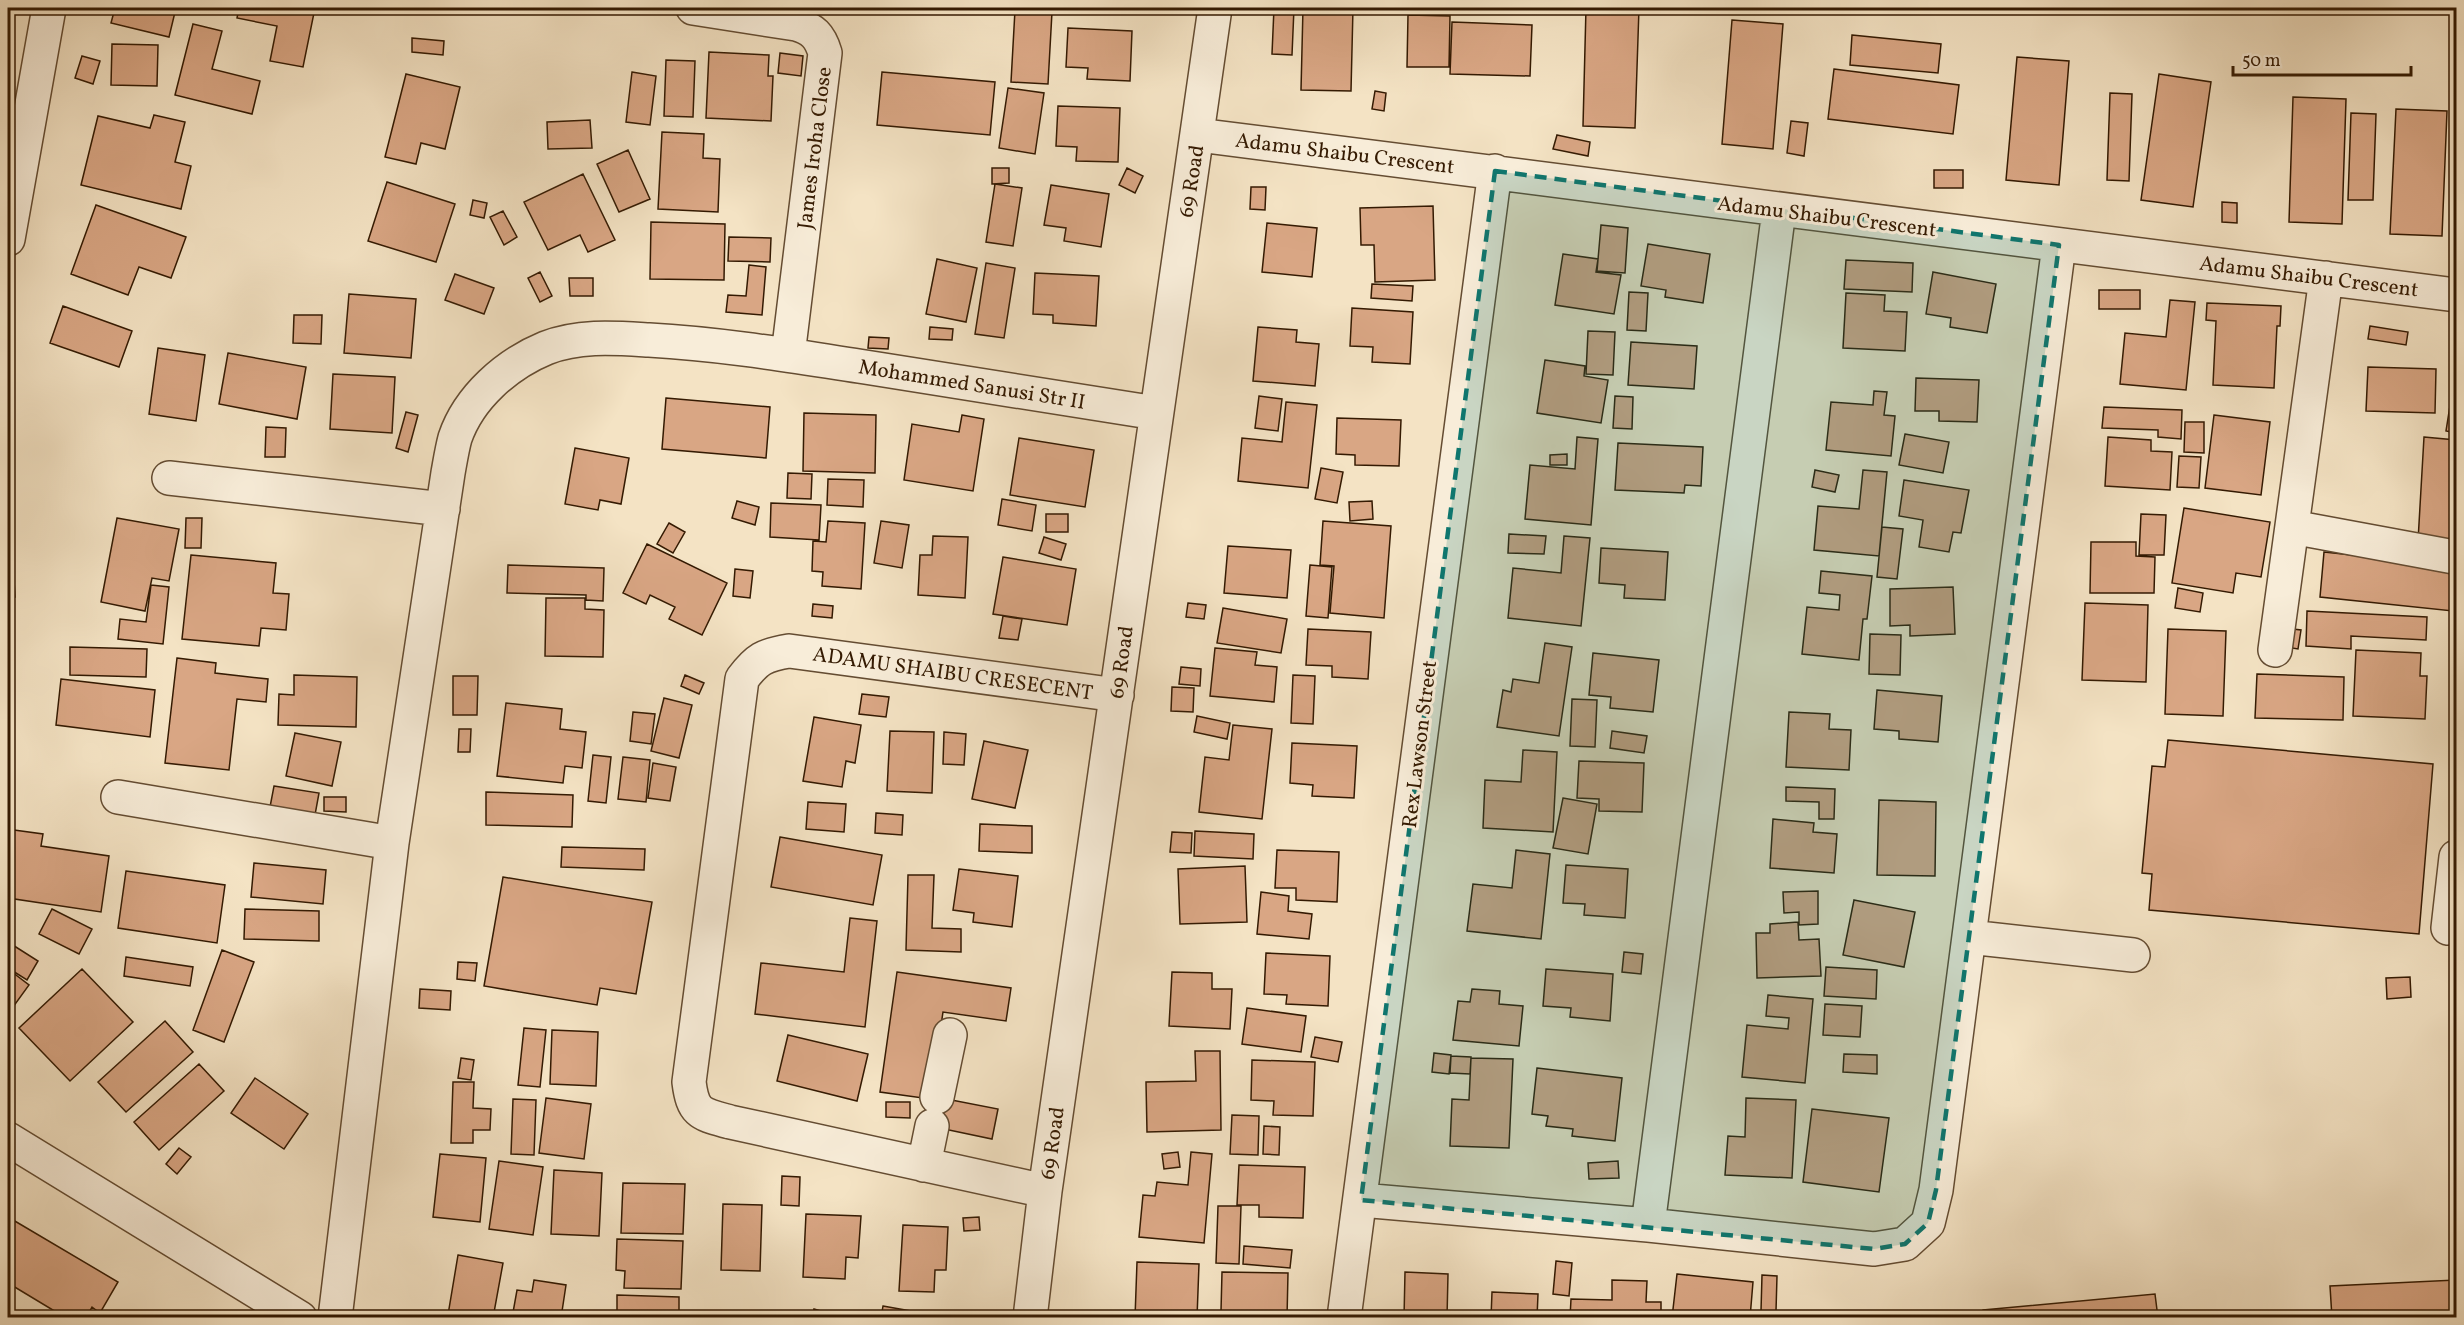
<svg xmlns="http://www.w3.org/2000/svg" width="2464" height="1325" font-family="Vollkorn,serif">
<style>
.building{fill:#d9a684;stroke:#341a02;stroke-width:1.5}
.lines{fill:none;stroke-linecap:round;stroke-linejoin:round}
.minor-casing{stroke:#644c32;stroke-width:36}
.minor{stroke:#f8edd9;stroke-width:33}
.marked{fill:#0f766e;fill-opacity:0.2;stroke:#0f766e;stroke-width:4.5;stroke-dasharray:12 8;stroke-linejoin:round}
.labels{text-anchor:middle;stroke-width:6;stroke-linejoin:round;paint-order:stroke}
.street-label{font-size:21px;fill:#341a02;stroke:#f8edd9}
</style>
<rect width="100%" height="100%" fill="#f4e3c4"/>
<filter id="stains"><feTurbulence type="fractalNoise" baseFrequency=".00333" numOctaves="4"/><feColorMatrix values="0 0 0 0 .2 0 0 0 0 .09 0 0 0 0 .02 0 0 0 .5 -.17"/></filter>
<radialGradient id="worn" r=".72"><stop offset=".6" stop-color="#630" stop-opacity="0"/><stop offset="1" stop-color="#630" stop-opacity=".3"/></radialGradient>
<!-- building -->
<path class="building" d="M115,8H176L169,37L111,23Z
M239,8H315L303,67L270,61L277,26L237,18Z
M1274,8H1294L1292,55L1272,54Z
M1303,8H1353L1351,91L1301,90Z
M1586,8H1639L1635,128L1583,126Z
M1015,10L1052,12L1048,84L1011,82Z
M1408,15L1450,16L1449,67H1407Z
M1732,20L1783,24L1773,149L1722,144Z
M1452,22L1532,25L1530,76L1450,74Z
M193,24L222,31L212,69L260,81L252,114L175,95Z
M1068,28L1132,31L1130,81L1087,79L1088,68L1066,67Z
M1852,35L1941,44L1938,73L1850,65Z
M412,38L444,41L443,55L412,52Z
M112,44L158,45L157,86L111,85Z
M709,52L769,55L768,76H773L771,121L706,118Z
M780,53L803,56L801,76L778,73Z
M82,56L100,61L93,84L75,78Z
M2017,57L2069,61L2059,185L2006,180Z
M666,60L695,61L693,117L664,116Z
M1834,69L1959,85L1953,134L1828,119Z
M632,72L656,76L650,125L626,122Z
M882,72L995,82L990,135L877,125Z
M406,74L460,87L445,149L421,143L416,164L385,157Z
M2159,74L2211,82L2193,207L2141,200Z
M1008,88L1044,93L1035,154L999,148Z
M1375,91L1386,93L1384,111L1372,109Z
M2110,93L2132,94L2129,181L2107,180Z
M2293,97L2346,99L2342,224L2289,222Z
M1058,106L1120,108L1118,162L1076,161L1077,147L1056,146Z
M2396,109L2447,111L2442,236L2390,234Z
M2351,113L2376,114L2373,200H2348Z
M154,115L185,122L175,162L191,166L181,209L81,185L98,116L150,128Z
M2450,118H2456V166H2450Z
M590,120L592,148L548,149L547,122Z
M1791,121L1808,123L1804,156L1787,153Z
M662,132L704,134L703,158L720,159L718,212L658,209Z
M1557,135L1590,142L1588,156L1553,149Z
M628,150L650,199L619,212L597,164Z
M992,168H1009V183L992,184Z
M1127,168L1143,176L1135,193L1119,185Z
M1934,170H1963V188H1934Z
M583,174L615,240L588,252L580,235L548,250L524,202Z
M387,182L455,204L436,262L368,241Z
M995,184L1022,188L1013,246L986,242Z
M1051,185L1109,194L1101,247L1064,241L1066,228L1044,225Z
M1251,187H1266L1265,210L1250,209Z
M473,200L487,203L484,218L470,215Z
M2222,202L2237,203V223L2222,222Z
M96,205L186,237L171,278L139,267L128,295L71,274Z
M1433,206L1435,280L1375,282L1374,245H1361L1360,208Z
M503,211L517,237L504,245L490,217Z
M651,222L725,224L724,280L650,279Z
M1267,223L1317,228L1312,277L1262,272Z
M1601,225L1628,228L1625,273L1597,271Z
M729,237L771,238L770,262L728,261Z
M1648,244L1710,254L1703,303L1665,297L1666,290L1641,286Z
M1563,254L1598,259L1596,272L1621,275L1614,314L1555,305Z
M937,259L977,268L966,322L926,314Z
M1846,260L1913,263L1912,292L1844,289Z
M986,263L1015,268L1004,338L975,334Z
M749,265L766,267L762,315L726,312L728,295L746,296Z
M540,272L552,296L540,302L528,278Z
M1933,272L1996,284L1987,333L1950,327L1951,318L1926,314Z
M1035,273L1099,276L1096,326L1053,323V315L1033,314Z
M455,274L494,288L484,314L445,300Z
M569,278H593V296H570Z
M1372,284L1413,286L1412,301L1371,298Z
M2099,290H2140V309H2099Z
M1629,292L1648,293L1646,331L1627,330Z
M1846,293L1885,295L1884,311L1907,312L1905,351L1843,348Z
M349,294L416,299L411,358L344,353Z
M2170,300L2195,302L2186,390L2120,384L2125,333L2166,337Z
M2207,303L2281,306L2280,326H2277L2274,388L2213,385L2216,321L2206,320Z
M63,306L132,331L119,367L50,343Z
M1352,308L1413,312L1410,364L1372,362L1373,347L1350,346Z
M294,315H322L321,344L293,343Z
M2370,326L2408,332L2406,345L2368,339Z
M930,327L953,329L952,340L929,339Z
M1258,327L1297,330L1296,342L1319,344L1315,386L1253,381Z
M1588,331L1615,332L1613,375L1586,374Z
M869,337L889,338L888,349L868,348Z
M1631,342L1697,346L1694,389L1628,385Z
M158,348L205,355L196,421L149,414Z
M228,353L306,367L297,419L219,404Z
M1545,360L1585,366L1584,376L1608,380L1601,423L1537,413Z
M2368,367L2436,369L2435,413L2366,411Z
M2456,368V433L2446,431Z
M333,374L395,377L392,433L330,429Z
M1916,378L1979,380L1977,422L1939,421V411H1915Z
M1874,391L1887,392L1884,415L1895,416L1891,456L1826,450L1831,402L1873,405Z
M1259,396L1282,399L1278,431L1255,428Z
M1615,396L1633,397L1632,429L1613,428Z
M666,398L770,407L766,458L662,449Z
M1286,402L1317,405L1308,488L1238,481L1242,438L1282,442Z
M2104,407L2182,410L2181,439L2158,437V430L2102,428Z
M406,412L418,415L408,452L396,448Z
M804,413L876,415L875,473L803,471Z
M962,415L984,419L973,491L904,480L912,424L959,432Z
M2214,415L2270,422L2261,495L2205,488Z
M1337,418L1401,420L1399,466L1355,465V455L1336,454Z
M2185,422H2204V453L2184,452Z
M266,427L286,428L285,457H265Z
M1905,434L1949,442L1943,473L1899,465Z
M1577,437L1598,439L1591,525L1525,519L1530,465L1575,469Z
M2108,437L2151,440V451L2172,452L2170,490L2105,486Z
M2424,437L2456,440V543L2418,541Z
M1019,438L1094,450L1085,507L1010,495Z
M1618,443L1703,447L1701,486L1685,485L1684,493L1615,490Z
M575,448L629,458L621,504L600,500L598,510L565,504Z
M1567,454V465H1550V455Z
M2179,456L2201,457L2199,488L2177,487Z
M1321,468L1343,472L1337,503L1315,499Z
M1815,470L1839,475L1835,492L1812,487Z
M1863,470L1887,472L1879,556L1814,550L1818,506L1859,509Z
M788,473L812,474L811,499L787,498Z
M828,479L864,480L863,507L827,505Z
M1904,480L1969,490L1961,533L1953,532L1949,552L1919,547L1923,520L1899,516Z
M1002,499L1036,505L1032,531L998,525Z
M737,501L759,507L755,525L732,518Z
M1372,501L1373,519L1350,521L1349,502Z
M771,503L821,505L819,540L770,537Z
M2184,508L2270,522L2261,577L2236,573L2233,593L2172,583Z
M1046,514H1068V532H1046Z
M2141,514L2166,515L2164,555H2139Z
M117,518L179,529L169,581L152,578L145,611L101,602Z
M186,518H202L201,548H185Z
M828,521L865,523L861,589L822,586L823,572L812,571L813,541L826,542Z
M881,521L909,525L902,568L874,563Z
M1323,521L1391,526L1384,618L1330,613L1334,566L1320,565Z
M669,523L685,532L673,553L657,544Z
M1882,527L1903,529L1897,579L1877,577Z
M1509,534L1546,536L1544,554L1508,553Z
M933,536L968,537L965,598L918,595L920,555H932Z
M1564,536L1590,538L1581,626L1508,618L1513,568L1561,573Z
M1044,537L1066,544L1061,560L1039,553Z
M2091,542H2136V556L2155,557L2154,593H2090Z
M647,544L727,583L702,635L669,619L675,607L650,595L646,604L623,593Z
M1228,546L1291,550L1287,598L1224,593Z
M1601,548L1668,552L1665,600L1624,598L1625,585L1599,583Z
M2324,552L2456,566L2453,611L2320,597Z
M191,555L276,563L273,593L289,594L286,630L261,628L259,646L182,639Z
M1003,557L1076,569L1067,625L993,614Z
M8,563H13L15,597H8Z
M508,565L604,568L603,601L586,600V595L507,593Z
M1310,565L1332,567L1328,618L1306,616Z
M735,569L753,571L750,598L733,596Z
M1821,571L1872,576L1867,619H1863L1859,660L1802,654L1807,607L1839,610L1840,595L1819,593Z
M151,585L169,587L163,644L118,639L120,619L146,622Z
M1953,587L1955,634L1910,636V625L1890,626V589Z
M2178,588L2203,593L2200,612L2175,608Z
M546,598H585V609L604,610L603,657L545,656Z
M1188,603L1206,605L1204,619L1186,617Z
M2085,603L2148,605L2146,682L2082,680Z
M813,604L833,606L832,618L812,616Z
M1223,608L1287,619L1281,653L1217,643Z
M2307,611L2427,617L2426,640L2351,636V649L2306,646Z
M1003,616L1022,619L1018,640L999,638Z
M2283,628L2301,630L2298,649L2280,646Z
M1308,629L1371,632L1368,679L1332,677V666L1306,665Z
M2168,629L2226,631L2223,716L2165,714Z
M1870,634L1901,635L1900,675L1869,674Z
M1545,643L1572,647L1559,736L1497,727L1503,690L1511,692L1513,679L1539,683Z
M70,647L147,649L146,677L70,675Z
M1215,648L1257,652L1255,665L1277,667L1274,702L1210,696Z
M2356,650L2421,653L2420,676H2427L2425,719L2353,716Z
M1593,653L1659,660L1653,712L1610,708L1611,697L1589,695Z
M177,658L216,663L215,673L268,679L266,702L237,699L229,770L165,763Z
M1181,667L1201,669L1200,686L1179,684Z
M2257,674L2344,677L2343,720L2255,718Z
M294,675L357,677L356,727L278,725L279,694L294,695Z
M685,675L704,683L699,694L681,686Z
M1293,675L1315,676L1313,724L1291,723Z
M453,676H478L477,715H453Z
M61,679L155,690L150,737L56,725Z
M1172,687L1194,688L1193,712L1171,711Z
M1877,690L1942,696L1938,742L1899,739V731L1874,729Z
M862,694L889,697L886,717L859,714Z
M664,698L692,705L679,758L651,751Z
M1572,699L1597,700L1595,747L1570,746Z
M506,703L562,709L560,729L586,732L582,768L565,766L563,783L497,776Z
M633,712L655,714L651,744L630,741Z
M1789,712L1830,714L1829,729L1851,730L1849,770L1786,767Z
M1197,716L1230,723L1227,739L1194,732Z
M814,717L861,725L855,763L846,761L842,787L803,781Z
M1233,725L1272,729L1262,819L1199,812L1205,757L1229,760Z
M459,729H471L470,752H458Z
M890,731L934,732L932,793L887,791Z
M1612,731L1647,736L1644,753L1610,748Z
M944,732L966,734L964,765L943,764Z
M295,733L341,742L332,786L286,776Z
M2168,740L2433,764L2419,934L2149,910L2152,874L2142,873L2152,766L2165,767Z
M984,741L1028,750L1015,808L972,799Z
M1292,743L1357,746L1354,798L1312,796L1313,785L1290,783Z
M1523,750L1557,752L1553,832L1483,828L1485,780L1521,782Z
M593,755L611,757L606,803L588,801Z
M623,757L650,760L646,802L618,799Z
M1579,761L1644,763L1642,812L1599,811V799L1577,798Z
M653,763L676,767L670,801L648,798Z
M274,786L319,793L315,815L270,807Z
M1786,787L1835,789L1834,819H1819V802L1786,801Z
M486,792L573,795L572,827L486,825Z
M324,797H346V812L324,811Z
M1563,798L1597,804L1588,854L1553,848Z
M1879,800L1936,802L1935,876L1877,875Z
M808,802L846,804L844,832L806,829Z
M876,813L903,815L902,835L875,833Z
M1773,819L1814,823L1813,832L1837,834L1834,873L1770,868Z
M980,824L1032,826V853L979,851Z
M14,830L43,834L41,846L109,856L101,912L8,898V875Z
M1195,831L1254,834L1253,859L1194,856Z
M1172,832L1192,833L1191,853L1170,852Z
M780,837L882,855L873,905L771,887Z
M562,847L645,849L644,870L561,867Z
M1277,850L1339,852L1337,902L1296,900V888H1275Z
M1516,850L1550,854L1541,939L1467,931L1473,884L1512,888Z
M254,863L326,870L323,904L251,897Z
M1566,865L1628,869L1625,918L1584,915L1585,904L1563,903Z
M1245,866L1247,922L1180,924L1178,869Z
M959,869L1018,876L1012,927L973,922L974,913L953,910Z
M126,871L225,885L217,943L118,928Z
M908,875H934L932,928L961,929V952L906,950Z
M503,877L652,902L636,994L600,988L597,1005L484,986Z
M1818,891V924L1799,925V912L1784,913L1783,892Z
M1261,892L1289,896L1288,911L1312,914L1309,939L1257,934Z
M1854,900L1915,912L1904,967L1843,955Z
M52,909L92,929L79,954L39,934Z
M245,909L319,911V941L244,939Z
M850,918L877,921L865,1027L755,1014L761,963L844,972Z
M1798,922L1799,940L1819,939L1821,976L1757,978L1756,933H1770V924Z
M8,942L38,961L27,980L8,968Z
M222,950L254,962L224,1042L193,1030Z
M1624,952L1643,954L1641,974L1622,972Z
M1266,953L1330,956L1328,1006L1286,1004L1287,995L1264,994Z
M126,957L193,967L190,986L124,976Z
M458,962L477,963L475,981L457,979Z
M1826,967L1877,970L1876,999L1824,996Z
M8,969L29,985L8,1014Z
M82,969L133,1022L70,1081L19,1028Z
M1546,969L1613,974L1610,1021L1570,1017L1571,1008L1543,1006Z
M897,972L1011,988L1006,1021L943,1012L930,1099L880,1092Z
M1172,972L1212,973V989H1232L1230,1029L1169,1026Z
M2410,977L2411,997L2387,999L2386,978Z
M420,989L451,991L450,1010L419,1008Z
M1472,989L1500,991L1499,1004L1523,1006L1519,1046L1453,1040L1458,1001L1470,1002Z
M1768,995L1813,999L1805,1083L1742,1077L1747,1025L1788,1029L1789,1018L1766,1016Z
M1825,1004L1862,1006L1860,1037L1823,1035Z
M1247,1008L1306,1016L1301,1052L1242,1044Z
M165,1021L193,1052L126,1112L98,1082Z
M524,1028L546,1030L540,1087L518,1085Z
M552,1030L598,1032L596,1086L550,1084Z
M788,1035L868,1054L857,1101L777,1081Z
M1315,1037L1342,1042L1338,1062L1311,1057Z
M1195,1051H1220L1221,1130L1147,1132L1146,1082L1196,1081Z
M1434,1053L1451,1055L1449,1074L1432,1072Z
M1844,1054L1877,1055V1074L1843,1072Z
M1451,1056L1471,1057L1470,1074L1450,1073Z
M461,1058L474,1060L471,1080L458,1078Z
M1471,1058L1513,1059L1509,1148L1450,1146L1452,1099L1469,1100Z
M1252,1060L1315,1062L1313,1116L1273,1115L1274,1101L1251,1100Z
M199,1064L224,1091L159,1150L134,1122Z
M1537,1068L1622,1078L1615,1141L1572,1136L1573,1129L1546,1126L1548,1116L1532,1114Z
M255,1078L308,1114L284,1149L231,1113Z
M453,1082H474L473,1108L491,1109L490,1130H473V1143H451Z
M931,1096L998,1109L992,1139L925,1125Z
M546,1098L591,1104L584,1159L539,1153Z
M1746,1098L1796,1100L1792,1178L1725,1175L1728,1136L1745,1137Z
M513,1099L536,1100L534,1155L511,1154Z
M886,1102H910V1118L886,1117Z
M1812,1109L1889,1118L1879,1192L1803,1182Z
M1232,1115L1259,1116L1258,1155L1230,1154Z
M1264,1126L1280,1127L1279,1155L1263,1154Z
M179,1148L191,1157L177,1174L166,1164Z
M1178,1152L1180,1167L1164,1169L1162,1154Z
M1191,1152L1212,1154L1204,1243L1139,1237L1143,1195L1155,1196L1157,1182L1188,1185Z
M440,1154L486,1158L480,1222L433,1217Z
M499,1161L543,1167L533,1235L489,1229Z
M1618,1161L1619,1178L1589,1179L1588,1163Z
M1239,1165L1305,1167L1303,1218L1259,1217V1205H1237Z
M554,1170L602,1173L599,1236L551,1234Z
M782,1176L800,1177L799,1206L781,1205Z
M623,1183L685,1184L683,1234L621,1233Z
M723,1204L762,1205L760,1271L721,1270Z
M1218,1206H1241L1239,1264L1216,1263Z
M806,1214L861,1216L858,1258L846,1257L845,1279L803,1277Z
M8,1217L118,1282L100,1313L92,1307L86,1318H66L8,1283Z
M979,1217L980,1230L964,1231L963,1218Z
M903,1225L948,1227L946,1270H935L934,1292L899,1291Z
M617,1239L683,1241L681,1289L624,1288L625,1271L616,1270Z
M1244,1246L1292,1250L1290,1268L1243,1264Z
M458,1255L503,1263L493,1318H465L448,1315Z
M1556,1261L1572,1263L1569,1296L1553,1294Z
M1137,1262L1199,1264L1197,1318H1135Z
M1222,1272L1288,1273L1287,1318H1244V1311H1221Z
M1405,1272L1448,1274L1447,1318H1404Z
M1677,1274L1753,1282L1750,1318H1672Z
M1762,1275L1777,1276L1776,1311H1761Z
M534,1280L566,1285L561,1318H512L517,1290L532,1292Z
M1612,1280L1647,1281L1646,1302H1661V1318H1570L1571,1299L1612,1300Z
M2456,1280V1318H2332L2330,1286Z
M1492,1292L1538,1294L1537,1318H1491Z
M2155,1294L2158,1318H1978L1983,1310Z
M617,1295L679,1297V1318H617Z
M883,1306L944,1317V1318H881Z
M814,1309L845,1318H812Z
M1778,1315L1824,1317V1318H1778Z"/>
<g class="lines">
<defs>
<path id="minor" d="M693,8L796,24C813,29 820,36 825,53L788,355
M1198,135L2456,295
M8,239L49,8
M169,478L443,509
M2292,527L2454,557
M2275,650L2326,278
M118,797L392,843
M2448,928L2456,857
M1969,937L2133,955
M937,1097L950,1035
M8,1139L300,1318
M924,1165L932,1126
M1045,1191L730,1122C701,1114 693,1114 689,1082L742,679C757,659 764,655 789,651L1117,695
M1361,1200L1648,1225L1874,1249L1905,1244L1928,1223L1936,1190L2059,245
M1648,1225L1779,210
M335,1318L392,843L448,473C450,462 452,449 455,438C469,397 507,364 546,348C579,335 615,338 649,340C722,344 793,356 865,367C962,382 1059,397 1156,413
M1030,1318L1045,1191L1215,8
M1344,1318L1495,171"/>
</defs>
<!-- minor casing -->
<use href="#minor" class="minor-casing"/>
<!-- minor -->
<use href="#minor" class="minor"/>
</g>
<!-- marked area -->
<path class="marked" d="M1495,171L2059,245L1936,1190L1928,1223L1905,1244L1874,1249L1361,1200Z"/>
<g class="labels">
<!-- street labels -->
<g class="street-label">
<text transform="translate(814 148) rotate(-83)" y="7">James Iroha Close</text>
<text transform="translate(1345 153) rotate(7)" y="7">Adamu Shaibu Crescent</text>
<text transform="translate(1191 181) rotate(-81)" y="7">69 Road</text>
<text transform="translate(1827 216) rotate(7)" y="7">Adamu Shaibu Crescent</text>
<text transform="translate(2309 276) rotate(7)" y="7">Adamu Shaibu Crescent</text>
<text transform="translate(972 384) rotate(9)" y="7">Mohammed Sanusi Str II</text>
<text transform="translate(1121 662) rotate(-82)" y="7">69 Road</text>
<text transform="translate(953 673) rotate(8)" y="7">ADAMU SHAIBU CRESECENT</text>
<text transform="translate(1419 744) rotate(-83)" y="7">Rex Lawson Street</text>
<text transform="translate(1052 1143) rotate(-82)" y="7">69 Road</text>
</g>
</g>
<!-- margin -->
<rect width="2464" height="1325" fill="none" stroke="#f4e3c4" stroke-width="30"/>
<rect x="9" y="9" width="2446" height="1307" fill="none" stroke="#341a02" stroke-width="3"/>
<rect x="15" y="15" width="2434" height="1295" fill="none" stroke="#341a02" stroke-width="1.5"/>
<!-- scale -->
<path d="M2233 66v9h178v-9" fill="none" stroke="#341a02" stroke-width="3"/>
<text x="2242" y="66" font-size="18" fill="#341a02" stroke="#f8edd9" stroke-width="4.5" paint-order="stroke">50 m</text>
<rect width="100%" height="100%" filter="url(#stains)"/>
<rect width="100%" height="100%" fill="url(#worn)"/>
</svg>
